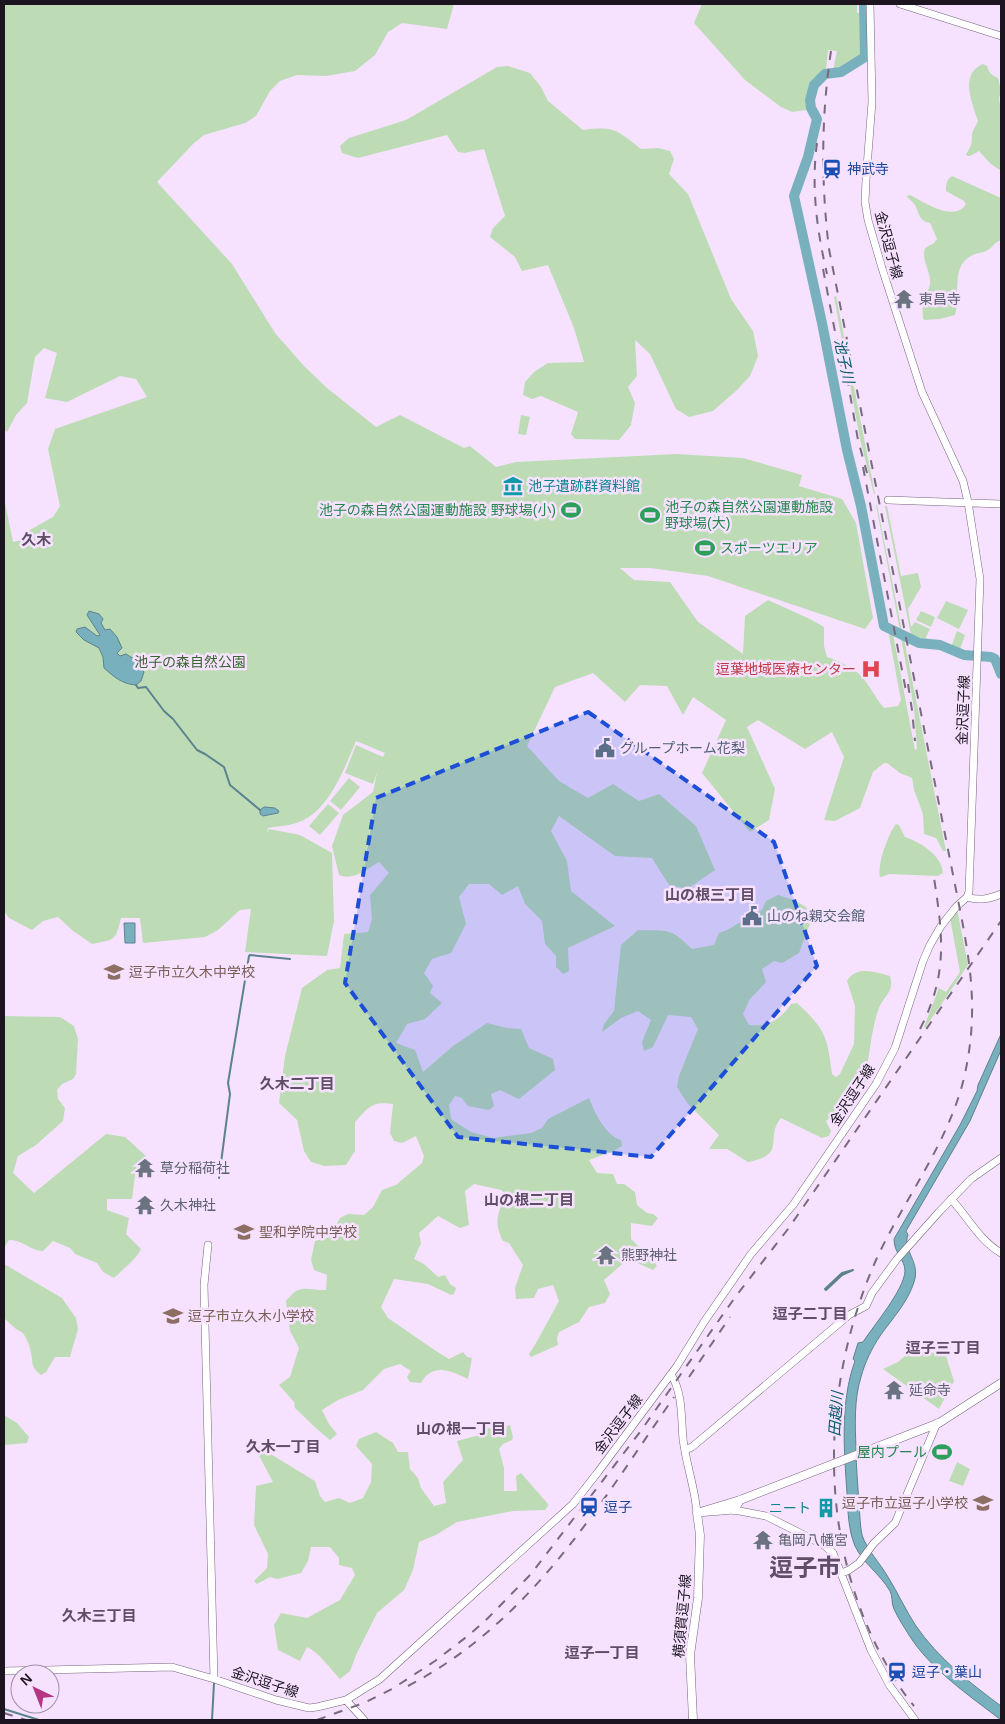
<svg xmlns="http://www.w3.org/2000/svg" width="1005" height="1724" font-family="Helvetica,'Noto Sans JP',sans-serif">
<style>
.green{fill:#bddcb6}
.water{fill:#78b1bd;stroke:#5c828e}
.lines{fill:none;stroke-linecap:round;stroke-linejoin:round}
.stream{stroke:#5c828e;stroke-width:2}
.river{stroke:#78b1bd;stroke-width:10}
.secondary-casing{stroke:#76657d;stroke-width:8}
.primary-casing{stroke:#76657d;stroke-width:9}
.secondary{stroke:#fff;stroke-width:7}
.primary{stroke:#fff;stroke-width:8}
.rail{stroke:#786b7d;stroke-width:2;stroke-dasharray:9 9;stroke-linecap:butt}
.marked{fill:#1d4ed8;fill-opacity:0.2;stroke:#1d4ed8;stroke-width:4;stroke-dasharray:10 6;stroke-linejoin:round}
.labels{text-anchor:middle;stroke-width:5;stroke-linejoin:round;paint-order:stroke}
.transit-label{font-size:14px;fill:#164399;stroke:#f6e2ff;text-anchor:start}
.street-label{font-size:14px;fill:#1c151f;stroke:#f6e2ff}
.worship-label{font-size:14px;fill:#5b616d;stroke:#f6e2ff;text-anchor:start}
.culture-label{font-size:14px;fill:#0d838f;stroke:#f6e2ff;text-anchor:start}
.leisure-label{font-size:14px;fill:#27864d;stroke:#f6e2ff;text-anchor:start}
.park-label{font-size:14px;fill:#3a6431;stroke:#f6e2ff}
.health-label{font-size:14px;fill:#be3a42;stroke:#f6e2ff;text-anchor:end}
.service-label{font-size:14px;fill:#4e5e75;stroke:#f6e2ff;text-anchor:start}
.education-label{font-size:14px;fill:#785e54;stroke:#f6e2ff;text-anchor:start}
.water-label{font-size:15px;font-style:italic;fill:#055a67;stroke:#f6e2ff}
.neighbourhood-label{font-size:15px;font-weight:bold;fill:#5f4e66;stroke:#f6e2ff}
.town-label{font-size:24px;font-weight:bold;fill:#5f4e66;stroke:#f6e2ff}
</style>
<rect width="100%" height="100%" fill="#f6e2ff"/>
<!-- green -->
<path class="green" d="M4,4H454L447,29L402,23L388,32L375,55L355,71L326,76L297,75L280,81L270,91L256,116L245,123L204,135L193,144L157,182L232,264L275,333L304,366L327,388L376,427L400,415L464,448L470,446L496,467L516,462L677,454L743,458L802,475L799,486L842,499L856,523L873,618L865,629L708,576L650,568H620L634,580L670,582L698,622L743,654L745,616L768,600L810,619L824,627V646L827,657C840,661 852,667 861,676C870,685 875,698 884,708L898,706L901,700L889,636L890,633L893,634L915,750L917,749L914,708L901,638L904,639L946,851H943L936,838L924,834L923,814L914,790L912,778L900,773L887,763H884L873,772L860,808L835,821L824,820L844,757L832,732L805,749L758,720L747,727L775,789L769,820L750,832L702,773L726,720L693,697L683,715L667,686L640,685L625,702L593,673L555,687L527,746L559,781L588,798L613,784L639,801L659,794L696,826L715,870L687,889L669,885L652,858L615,856L559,816L551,831L567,861L571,891L615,926L568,948L569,971L563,974L556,967V956L545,944L542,921L525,904L518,886L502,895L489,884H469L459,897L466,924L451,953L432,959L424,973L433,986L430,993L442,1003L425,1019L407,1024L396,1043L415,1050L423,1072L453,1046L487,1023L507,1028L521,1029L529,1048L553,1059L555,1070L519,1099L500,1090L491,1094L494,1106L489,1110L468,1106L462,1098L455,1096L449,1105L451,1119L471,1132L493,1138L531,1133L542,1128L548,1119L589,1098C595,1113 605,1135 621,1140L622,1146L614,1151L589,1160L597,1173L613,1174L617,1184H624L635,1192L637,1205L647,1213L653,1214L658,1218L652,1226L631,1223V1239L652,1259L657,1266L653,1270L628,1259L604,1280L610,1294L605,1303L589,1307L579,1322L559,1332L557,1338L558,1345L531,1357L529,1354L536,1343L559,1301L553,1285L538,1289L534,1298L516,1299L515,1288L523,1265L509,1243L503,1241C493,1221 498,1214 506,1194L501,1190L474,1184L465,1191L469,1225L460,1228L438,1216L419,1233L421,1243L414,1259L424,1264L438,1277L445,1275L450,1284L456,1288L454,1294L451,1295L428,1284L394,1279L381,1307L388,1318L433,1349L449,1359L463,1352L467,1357L472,1358L468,1379C451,1371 433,1362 421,1383L410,1382L407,1377L411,1371L400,1364L384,1369L363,1390L338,1400L322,1410L329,1424L337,1434L330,1440L318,1430L295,1408L294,1402L279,1385L290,1377L299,1348L290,1331L286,1301C299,1283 306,1290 326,1290L327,1275L314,1270L311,1260L315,1241L330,1237L340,1218L348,1214L364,1215L373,1207L382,1190L396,1185L422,1163L424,1156L416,1136L402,1143L394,1141L390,1133L393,1104C371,1101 369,1107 355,1122V1151L346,1165L324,1166L311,1162L304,1151L297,1120L279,1103L285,1056L302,988L327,970L340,968L344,934L368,932L372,919L370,895L389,873L379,862C367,869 353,881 339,875L332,846L343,815L373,792L377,773L373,784L345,773L356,745L383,757L385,753L356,741C344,769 329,811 299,822C290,826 277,826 268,828L267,833L269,829L300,835L332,853L334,921L327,956L245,952L251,909L240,910L218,930L205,937L143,943L140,918H121C115,942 115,939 92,944L72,930L58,917L43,921L32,930L9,918L4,911V498L13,542L29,538L28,531L53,517L60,506L48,449L55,429L147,397L136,379L120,376L67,402L45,398L57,353L44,348L35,357L27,403L16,415L7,432L4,429Z
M702,4H857V13H862L863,57L839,71H833L837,51L828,50L826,71L812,87L815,103L806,110L792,112L781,107L745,80L694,23Z
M983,64L987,66C989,72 991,75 998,78L1001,91L999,98L1001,113V171L991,164L979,151L970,156H967L966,154C976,141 969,137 974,129C975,126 977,124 978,121C972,103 959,74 983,64Z
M508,66L530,73L541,87L548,101L583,130C614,126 617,130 641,149L658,148L670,151L674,159L669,174L688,194L731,299L753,331L758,356L750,376L737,390L713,411L689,417L676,409L650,354L635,340L637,376L628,387L635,403L631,425L619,440L575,439L571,434L578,412L541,396L532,399L523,395L525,382L534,372L548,363L584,362L574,328L548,265L522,271L515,257L490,237L493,228L505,216L484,149L464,153L458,152L447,135L358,158L342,153L340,146L349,138L406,120L497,67Z
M952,176L1001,198V240C993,243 992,249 986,251C981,253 975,253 971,256C950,267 961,297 955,315L940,319L925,320L923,319C923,314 922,307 923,302C924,296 930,290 930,283C931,271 921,260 925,248L934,243L937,239L930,223C919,221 919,213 915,205C912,201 909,199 906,196L910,195C924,202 954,223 966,204L964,201L946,191C946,185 946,180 952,176Z
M836,296L875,494H874L860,439L835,302L834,297Z
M521,415L530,417L526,435L518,434Z
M876,505H877L902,631L900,630Z
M885,506H887L901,576L918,573L921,587L908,609L911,627L915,622L930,629L925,639L911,635Z
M946,601L968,610L959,629L937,618Z
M921,611L935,617L931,627L916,620Z
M957,631L965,635L960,649L951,647Z
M349,778L360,787L341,810L330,801Z
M328,804L339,813L320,835L309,826Z
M896,824L899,825L905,837C920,842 942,855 943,873L938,876L889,874L882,877H880C877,865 888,834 896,824Z
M778,895L794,900L806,907L811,921L799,953L782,963L774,961L762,969L766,982L750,999L743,1014L749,1025C768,1027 780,1020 791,1004L797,1003C826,1030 827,1036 832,1074L836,1077L840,1074L854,1044L855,1006L847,981C856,965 876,972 890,976C895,992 884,995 879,1008C873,1022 870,1050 867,1066L873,1071L868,1080L858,1086L841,1108L826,1121L831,1131L829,1136L822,1138L781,1118C764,1138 788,1155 748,1162L727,1149H709L719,1135L688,1104L677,1087L679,1076L698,1029L691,1017L668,1015L653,1047L644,1051L642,1042L651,1020L638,1011L621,1018L602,1032L604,1024L614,1011L621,945L638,930C668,931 670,927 692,949L714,945L719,933L727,930L762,910L766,901Z
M957,909L968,965L925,1028L924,1027L939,988L946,992L960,972L950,918Z
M4,1016L60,1017L74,1026L78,1039L76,1074L73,1079L62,1084L57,1090L58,1099L65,1108L63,1121L36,1145L18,1156L13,1173L34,1193L106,1134L125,1137L146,1156L136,1168L132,1199H107V1210L129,1218L126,1234L141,1249C135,1261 124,1268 114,1278L103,1272L97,1263L75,1254L70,1248L53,1241L43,1251C31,1251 21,1239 9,1240L4,1248Z
M4,1264L62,1298L76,1318L78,1329L70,1357H55L46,1372L41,1375C29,1366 34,1361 30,1349C29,1343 26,1338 23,1333L16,1329L4,1318Z
M944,1350L954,1381L939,1409L883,1369L898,1362L908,1353L923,1351L935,1353Z
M4,1415L17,1423L29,1437L27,1443L4,1445Z
M510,1425L513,1437L512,1440L503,1444L499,1449L504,1468V1491H517L516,1476L521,1473L548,1504V1506L545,1510L513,1511L457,1522L436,1535L419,1542L413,1570L404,1590L377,1613L357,1653L350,1671L340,1679C330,1669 319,1652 307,1647L300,1661L278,1650L274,1625L281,1613L307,1618L340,1600L355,1575L352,1568L339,1565V1558L330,1547H311L308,1561L301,1573L277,1579L270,1577L257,1584L254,1581L267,1568L268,1554L254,1525L256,1486L273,1482L256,1450L259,1447L315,1481L320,1496L325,1502L339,1498L350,1503L363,1498L371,1482L372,1464L356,1446L359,1439L376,1432L393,1443L398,1452H408L410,1469L418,1478L421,1488L434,1506L446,1503L443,1482L463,1460L457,1441L479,1435L486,1428L496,1429Z
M957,1462L970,1469L963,1486L949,1481Z"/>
<!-- water -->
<path class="water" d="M89,611L99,614L103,619L101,623L105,630L110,629L117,637L122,648L117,653L120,656L126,654L134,659L144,672L141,681L136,685C122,684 114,677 104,668L103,657L99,648L84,640L76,632L77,629L85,627L97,636L100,635L87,615Z
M264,807L275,808L279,811L278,813L263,816L260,814V810Z
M124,923H135V943H125Z
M1001,1034V1050L970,1121L906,1231L908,1235C902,1250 921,1262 914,1282C908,1302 892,1319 880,1336C872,1348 865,1362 861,1377C854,1399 855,1425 856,1448C856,1467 858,1486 859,1505C860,1515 860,1526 862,1535C867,1550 880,1563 888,1577C898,1593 906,1611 916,1626C938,1658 970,1683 1001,1706V1720C970,1696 930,1669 909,1635C904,1627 898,1618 894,1609C891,1603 893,1596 890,1591C880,1574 863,1563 855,1546C848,1529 848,1511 847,1493C844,1450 840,1402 855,1361L853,1359L858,1343L863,1342C874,1325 904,1290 905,1271C905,1259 894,1254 894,1239L960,1125L977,1091L978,1085Z"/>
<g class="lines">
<!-- stream -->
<path class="stream" d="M136,685L138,688L146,687L164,711L173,719L197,750L205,754L224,767L230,785L260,810
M219,1178L230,1094L228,1083L249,956L250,955L290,959
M853,1270L842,1275L826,1290L825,1289L842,1273Z
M4,1709L39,1720
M212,1720L214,1683"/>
<!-- river -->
<path class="river" d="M864,4L865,57L841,72L825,74L814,85L810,100L811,108L817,119L808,157L794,196L822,323L847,450L861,506L884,626L919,643L940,645L964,655L991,657L995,659L1001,674"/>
<defs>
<path id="secondary" d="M900,4L1001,36
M888,500L1001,504
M967,897C979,901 989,899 1001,894
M951,1199C968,1217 979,1240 1001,1253
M208,1245L204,1285L214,1679
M671,1374C683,1394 681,1417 683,1439C686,1464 695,1488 697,1513L734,1510L766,1516L808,1537L825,1546L833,1553L871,1650L890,1686L915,1720
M685,1450L692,1447L849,1315L866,1306L872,1293L897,1259L939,1212L971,1179L1001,1158
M842,1573L849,1570L859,1563L874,1543L895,1523L937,1423
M4,1671L172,1667L214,1679L276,1700L309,1708L317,1707L346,1700L380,1679L573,1504L598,1472L677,1366L704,1322L751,1254L793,1205L876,1084L895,1048L923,961L930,945L941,926L956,907L967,897L969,892L980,579L968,502L963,481L922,392L882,268L868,220L865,202L866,180L872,102L870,4
M346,1700L364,1720"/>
<path id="primary" d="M734,1510L740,1500
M693,1720L690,1655L698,1598L700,1535L697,1513L740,1500L939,1423L1001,1383"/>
</defs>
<!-- secondary casing -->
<use href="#secondary" class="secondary-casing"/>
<!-- primary casing -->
<use href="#primary" class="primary-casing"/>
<!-- secondary -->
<use href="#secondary" class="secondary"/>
<!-- primary -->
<use href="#primary" class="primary"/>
<!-- rail -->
<path class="rail" d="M831,51C821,117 821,183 829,249L960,910C972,971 978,1017 964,1078C948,1144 904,1199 876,1260C823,1380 817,1526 876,1645C887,1666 898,1687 914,1706
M817,143C811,187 817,231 827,274
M823,269L845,384
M847,377L858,440L867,473
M863,467L906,691
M908,684L912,710L915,741
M920,1029C948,975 943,936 934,878
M689,1377L730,1317
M408,1686C532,1621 597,1508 674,1397
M4,1713L26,1720
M317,1720L366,1702L392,1689L435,1661L469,1635L488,1618L531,1574L640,1432L736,1296L788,1229L1001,921"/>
</g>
<!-- marked area -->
<path class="marked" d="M588,712L774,842L817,966L651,1157L458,1137L345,983L376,798Z"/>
<!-- icons -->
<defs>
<symbol id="station-bare" viewBox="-9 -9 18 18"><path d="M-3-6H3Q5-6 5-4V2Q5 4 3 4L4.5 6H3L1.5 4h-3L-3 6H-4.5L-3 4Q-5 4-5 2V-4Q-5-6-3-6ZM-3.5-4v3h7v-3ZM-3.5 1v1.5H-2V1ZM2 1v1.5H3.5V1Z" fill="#1a4fb4" stroke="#f6e2ff" stroke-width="2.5" paint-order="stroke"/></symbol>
<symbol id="temple-bare" viewBox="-9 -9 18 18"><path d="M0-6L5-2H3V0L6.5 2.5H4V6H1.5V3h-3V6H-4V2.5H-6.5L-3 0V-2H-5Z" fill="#6b7280" stroke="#f6e2ff" stroke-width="2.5" paint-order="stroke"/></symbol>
<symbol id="museum-bare" viewBox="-9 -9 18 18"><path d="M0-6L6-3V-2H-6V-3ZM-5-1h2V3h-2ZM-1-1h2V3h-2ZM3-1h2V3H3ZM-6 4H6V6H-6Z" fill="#0f9aa8" stroke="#f6e2ff" stroke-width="2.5" paint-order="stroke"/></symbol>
<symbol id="stadium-bare" viewBox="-9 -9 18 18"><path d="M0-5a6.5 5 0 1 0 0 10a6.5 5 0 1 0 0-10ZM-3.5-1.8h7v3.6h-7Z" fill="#2e9e5b" stroke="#f6e2ff" stroke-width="2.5" paint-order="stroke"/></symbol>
<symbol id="hospital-bare" viewBox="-9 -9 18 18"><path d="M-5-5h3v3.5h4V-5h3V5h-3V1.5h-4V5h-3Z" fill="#e0444e" stroke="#f6e2ff" stroke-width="2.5" paint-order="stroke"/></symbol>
<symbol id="civic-bare" viewBox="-9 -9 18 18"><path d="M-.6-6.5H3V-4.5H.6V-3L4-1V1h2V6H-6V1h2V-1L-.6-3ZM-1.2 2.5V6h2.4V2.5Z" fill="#5c6f8a" stroke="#f6e2ff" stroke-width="2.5" paint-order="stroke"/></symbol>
<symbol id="school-bare" viewBox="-9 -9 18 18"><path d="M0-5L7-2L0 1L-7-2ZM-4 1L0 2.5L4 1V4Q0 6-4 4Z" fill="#8d6e63" stroke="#f6e2ff" stroke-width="2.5" paint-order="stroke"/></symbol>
<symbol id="building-bare" viewBox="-9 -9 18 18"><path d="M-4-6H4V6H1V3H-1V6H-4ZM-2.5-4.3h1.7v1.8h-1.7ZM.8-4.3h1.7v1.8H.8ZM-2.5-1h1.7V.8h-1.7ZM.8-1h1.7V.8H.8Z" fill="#0f9aa8" stroke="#f6e2ff" stroke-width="2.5" paint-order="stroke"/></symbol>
</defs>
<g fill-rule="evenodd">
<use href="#station-bare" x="818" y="155" width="28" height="28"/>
<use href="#temple-bare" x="890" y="285" width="28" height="28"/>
<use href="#museum-bare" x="499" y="472" width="28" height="28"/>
<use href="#stadium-bare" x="557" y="496" width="28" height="28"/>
<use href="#stadium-bare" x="636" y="501" width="28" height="28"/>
<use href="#stadium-bare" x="691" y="534" width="28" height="28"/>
<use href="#hospital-bare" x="857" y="655" width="28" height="28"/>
<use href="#civic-bare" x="591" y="734" width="28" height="28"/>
<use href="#civic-bare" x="738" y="902" width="28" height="28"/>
<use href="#school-bare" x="100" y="958" width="28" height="28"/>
<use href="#temple-bare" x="131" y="1154" width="28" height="28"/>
<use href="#temple-bare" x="131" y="1191" width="28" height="28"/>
<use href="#school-bare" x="230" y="1218" width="28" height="28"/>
<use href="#temple-bare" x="592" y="1241" width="28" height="28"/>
<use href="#school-bare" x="159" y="1302" width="28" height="28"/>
<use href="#temple-bare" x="880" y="1376" width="28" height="28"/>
<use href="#stadium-bare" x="928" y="1438" width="28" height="28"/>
<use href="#school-bare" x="969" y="1489" width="28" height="28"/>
<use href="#station-bare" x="575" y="1493" width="28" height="28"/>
<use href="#building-bare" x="812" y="1494" width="28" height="28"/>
<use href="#temple-bare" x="749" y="1526" width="28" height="28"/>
<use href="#station-bare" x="883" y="1658" width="28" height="28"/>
</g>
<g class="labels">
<!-- transit labels -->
<g class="transit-label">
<text x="847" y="174">神武寺</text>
<text x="604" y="1512">逗子</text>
<text x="912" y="1677">逗子・葉山</text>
</g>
<!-- street labels -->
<g class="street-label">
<text transform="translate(889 245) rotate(75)" y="5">金沢逗子線</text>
<text transform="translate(963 710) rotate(-88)" y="5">金沢逗子線</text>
<text transform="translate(852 1095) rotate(-57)" y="5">金沢逗子線</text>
<text transform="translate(618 1424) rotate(-53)" y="5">金沢逗子線</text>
<text transform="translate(682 1616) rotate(-85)" y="5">横須賀逗子線</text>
<text transform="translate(265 1682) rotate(18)" y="5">金沢逗子線</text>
</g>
<!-- worship labels -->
<g class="worship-label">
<text x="919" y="304">東昌寺</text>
<text x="160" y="1173">草分稲荷社</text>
<text x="160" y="1210">久木神社</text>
<text x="621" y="1260">熊野神社</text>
<text x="909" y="1395">延命寺</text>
<text x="778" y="1545">亀岡八幡宮</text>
</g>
<!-- culture labels -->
<g class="culture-label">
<text x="528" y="491">池子遺跡群資料館</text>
<text x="811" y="1513" text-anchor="end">ニート</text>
</g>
<!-- leisure labels -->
<g class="leisure-label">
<text x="665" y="512">池子の森自然公園運動施設<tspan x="665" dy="16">野球場(大)</tspan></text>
<text x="556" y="515" text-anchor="end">池子の森自然公園運動施設 野球場(小)</text>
<text x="720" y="553">スポーツエリア</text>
<text x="927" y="1457" text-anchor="end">屋内プール</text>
</g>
<!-- park labels -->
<g class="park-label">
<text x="190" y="667">池子の森自然公園</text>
</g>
<!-- health labels -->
<g class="health-label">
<text x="856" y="674">逗葉地域医療センター</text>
</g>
<!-- service labels -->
<g class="service-label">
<text x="620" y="753">グループホーム花梨</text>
<text x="767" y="921">山のね親交会館</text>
</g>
<!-- education labels -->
<g class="education-label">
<text x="129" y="977">逗子市立久木中学校</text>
<text x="259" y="1237">聖和学院中学校</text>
<text x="188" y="1321">逗子市立久木小学校</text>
<text x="968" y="1508" text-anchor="end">逗子市立逗子小学校</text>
</g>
<!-- water labels -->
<g class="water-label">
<text transform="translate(844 361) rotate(78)" y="5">池子川</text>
<text transform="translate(836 1414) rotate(-86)" y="5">田越川</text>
</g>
<!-- neighbourhood labels -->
<g class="neighbourhood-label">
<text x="36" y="545">久木</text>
<text x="710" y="900">山の根三丁目</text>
<text x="297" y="1089">久木二丁目</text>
<text x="529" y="1205">山の根二丁目</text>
<text x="810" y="1319">逗子二丁目</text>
<text x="943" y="1353">逗子三丁目</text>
<text x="461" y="1434">山の根一丁目</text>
<text x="283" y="1452">久木一丁目</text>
<text x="99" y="1621">久木三丁目</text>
<text x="602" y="1658">逗子一丁目</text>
</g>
<!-- town labels -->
<g class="town-label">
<text x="805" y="1576">逗子市</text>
</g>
</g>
<!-- border -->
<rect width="1005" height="1724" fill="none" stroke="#1c151f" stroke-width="10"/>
<!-- north arrow -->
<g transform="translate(35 1689) rotate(317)"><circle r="24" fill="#f6e2ff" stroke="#9f90a5"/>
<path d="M0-4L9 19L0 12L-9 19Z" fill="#b33584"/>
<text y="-8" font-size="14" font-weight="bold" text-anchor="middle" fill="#1c151f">N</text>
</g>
</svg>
